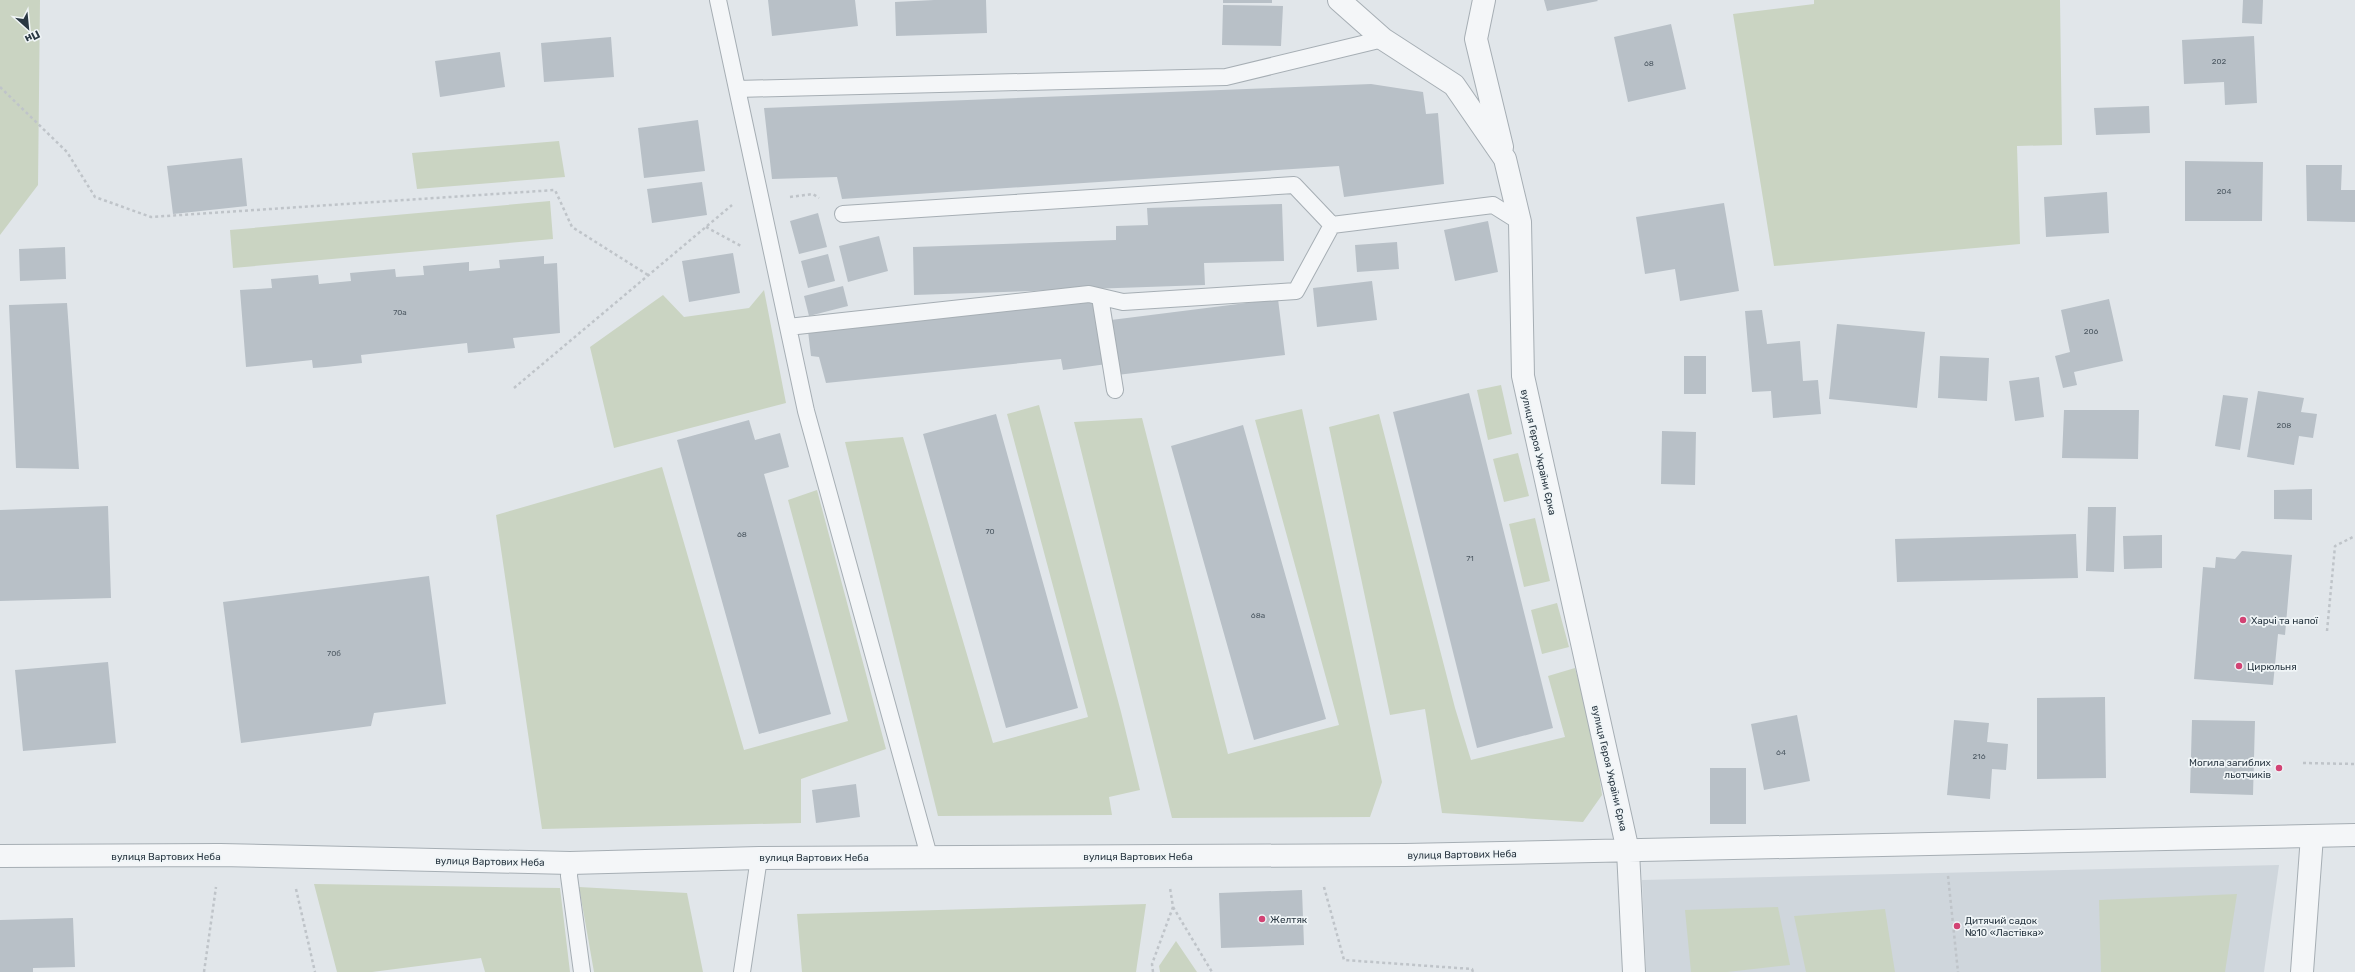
<svg xmlns="http://www.w3.org/2000/svg" width="2355" height="972" font-family="Rubik,sans-serif">
<style>
.built{fill:#cfd6dc}
.green{fill:#cad4c2}
.building{fill:#b8c0c7}
.lines{fill:none;stroke-linecap:round;stroke-linejoin:round}
.service-casing{stroke:#a6aeb4;stroke-width:18}
.minor-casing{stroke:#a6aeb4;stroke-width:24}
.path{stroke:#bfc4c9;stroke-width:2.5;stroke-dasharray:3 3;stroke-linecap:butt}
.service{stroke:#f4f6f8;stroke-width:16}
.minor{stroke:#f4f6f8;stroke-width:22}
.poi-dot{fill:#d24374;stroke:#f0f5f7;stroke-width:1.5}
.labels{text-anchor:middle;stroke-width:3.5;stroke-linejoin:round;paint-order:stroke}
.number-label{font-size:8px;fill:#4d5963}
.street-label{font-size:10px;fill:#293742;stroke:#f0f5f7}
.poi-label{font-size:10px;fill:#293742;stroke:#f0f5f7;text-anchor:start}
</style>
<rect width="100%" height="100%" fill="#e1e6ea"/>
<!-- built -->
<path class="built" d="M2279,865L2264,972H1646L1642,880Z"/>
<!-- green -->
<path class="green" d="M0,0H40L38,185L0,235Z
M1814,0H2060L2062,145L2017,146L2020,244L1774,266L1733,14L1814,4Z
M559,141L565,177L417,189L412,153Z
M550,201L553,239L233,268L230,230Z
M764,290L786,403L614,448L590,347L663,295L684,317L749,308Z
M1501,385L1512,434L1488,440L1477,390Z
M1039,405L1121,712L1140,790L1109,797L1112,815L938,816L845,442L903,437L993,743L1088,717L1007,414Z
M1302,409L1382,782L1370,817L1172,818L1074,422L1142,418L1228,754L1339,725L1255,420Z
M1379,414L1455,708L1471,760L1565,737L1548,676L1575,668L1593,731L1602,795L1583,822L1442,813L1425,709L1390,715L1329,427Z
M1518,453L1529,496L1504,502L1493,459Z
M662,467L744,750L848,721L788,500L817,490L886,749L801,779V823L542,829L496,515Z
M1535,518L1550,581L1524,587L1509,524Z
M1557,603L1569,647L1542,654L1531,610Z
M314,884L560,888L570,972H485L481,958L372,972H337Z
M579,887L687,893L703,972H594Z
M2237,894L2225,972H2101L2099,900Z
M1146,904L1136,972H802L797,914Z
M1778,907L1790,965L1727,972H1691L1685,910Z
M1885,909L1895,972H1806L1794,916Z
M1176,941L1197,972H1160L1159,966Z"/>
<!-- building -->
<path class="building" d="M768,0H855L858,26L772,36Z
M934,0H986L987,33L896,36L895,2Z
M1223,0H1272V3H1223Z
M1544,0H1597L1598,1L1547,11Z
M2243,0H2263L2262,24L2242,23Z
M1223,5L1283,6L1281,46L1222,45Z
M1671,24L1686,89L1628,102L1614,37Z
M2254,36L2257,103L2225,105L2224,82L2184,84L2182,40Z
M611,37L614,77L544,82L541,43Z
M500,52L505,87L440,97L435,61Z
M1371,84L1423,92L1426,114L1438,113L1444,184L1344,197L1339,166L842,199L837,177L772,179L764,108Z
M2149,106L2150,133L2096,135L2094,108Z
M698,120L705,171L644,178L638,128Z
M242,158L247,206L173,214L167,166Z
M2185,161L2263,162L2262,221H2185Z
M2306,165H2342L2341,190H2355V222L2307,221Z
M702,182L707,215L652,223L647,189Z
M2107,192L2109,233L2046,237L2044,197Z
M1724,203L1739,291L1680,301L1675,269L1645,274L1636,217Z
M1282,204L1284,261L1204,263L1205,285L914,295L913,247L1116,240V226L1148,225L1147,208Z
M818,213L827,247L799,254L790,221Z
M1488,221L1498,272L1455,281L1444,230Z
M879,236L888,271L848,282L839,246Z
M1397,242L1399,269L1357,272L1355,245Z
M65,247L66,279L20,281L19,249Z
M733,253L740,293L689,302L682,261Z
M828,254L835,281L808,288L801,261Z
M544,256V264L557,263L560,333L513,338L515,348L478,352L468,353L467,343L361,355L362,363L326,367L313,368L312,360L246,367L240,290L272,288L271,279L318,275L319,284L351,281L350,273L395,269L396,277L424,275L423,266L469,262V271L500,268L499,260Z
M1372,281L1377,320L1317,327L1313,288Z
M843,286L848,306L809,316L804,296Z
M1278,299L1285,355L1117,375L1111,320Z
M2109,299L2123,361L2074,372L2077,385L2063,388L2055,356L2070,352L2061,310Z
M1091,301L1100,318L1107,364L1063,370L1061,359L826,383L819,357L811,356L808,331Z
M67,303L79,469L16,468L9,305Z
M1762,310L1767,344L1800,341L1803,381L1818,380L1821,414L1773,418L1771,391L1752,392L1745,311Z
M1837,324L1925,332L1917,408L1829,399Z
M1684,356H1706V394H1684Z
M1940,356L1989,358L1987,401L1938,398Z
M2039,377L2044,417L2015,421L2009,381Z
M2258,391L2304,398L2301,412L2317,414L2313,438L2299,436L2294,465L2247,457Z
M1469,393L1553,728L1477,748L1393,412Z
M2223,395L2248,398L2240,450L2215,446Z
M2064,410H2139L2138,459L2062,458Z
M996,414L1078,708L1006,728L923,434Z
M749,420L755,440L780,433L789,467L764,474L831,714L759,734L677,440Z
M1243,425L1326,719L1254,740L1171,446Z
M1662,431L1696,432L1695,485L1661,484Z
M2312,489V520L2274,519V490Z
M108,506L111,598L0,601V510Z
M2088,507H2116L2114,572L2086,571Z
M2076,534L2078,578L1897,582L1895,539Z
M2162,535V568L2124,569L2123,536Z
M2242,551L2292,555L2285,635L2278,634L2273,685L2194,679L2203,567L2215,568L2216,557L2235,559Z
M429,576L446,704L374,713L371,726L241,743L223,602Z
M108,662L116,743L23,751L15,670Z
M2105,697L2106,778L2037,779V698Z
M1797,715L1810,781L1764,790L1751,724Z
M1954,720L1989,723L1987,742L2008,744L2006,770L1992,769L1990,799L1947,795Z
M2192,720L2255,721L2253,795L2190,793Z
M1710,768H1746V824H1710Z
M856,784L860,817L816,823L812,790Z
M1302,890L1304,945L1221,948L1219,893Z
M73,918L75,967L33,968V972H0V920Z"/>
<g class="lines">
<defs>
<path id="service" d="M718,0L806,411L929,856
M737,89L1226,77L1383,39
M843,214L1294,185L1332,225L1493,205L1520,222
M1100,297L1115,390
M788,327L1089,294L1123,302L1296,291L1332,225
M570,863L569,876L582,972
M742,972L759,858"/>
<path id="minor" d="M1339,0L1383,39L1454,85L1505,159L1520,222L1523,376L1628,851L1634,972
M1484,0L1476,39L1502,147
M0,856L220,855L570,863L759,858L1405,855L2355,835
M2302,972L2312,836"/>
</defs>
<!-- service casing -->
<use href="#service" class="service-casing"/>
<!-- minor casing -->
<use href="#minor" class="minor-casing"/>
<!-- path -->
<path class="path" d="M0,87L67,152L95,197L151,217L555,190L572,227L648,275
M790,197L813,194L819,198
M706,227L741,246
M514,388L732,205
M2327,631L2335,546L2355,536
M2303,763L2355,764
M1948,876L1958,972
M1324,887L1344,960L1472,969L1473,972
M296,889L315,972
M1173,907L1212,972
M204,972L216,887
M1153,972L1152,964L1173,907L1170,888"/>
<!-- service -->
<use href="#service" class="service"/>
<!-- minor -->
<use href="#minor" class="minor"/>
</g>
<!-- markers -->
<g class="poi-dot">
<circle cx="2243" cy="620" r="4"/>
<circle cx="2239" cy="666" r="4"/>
<circle cx="2279" cy="768" r="4"/>
<circle cx="1262" cy="919" r="4"/>
<circle cx="1957" cy="926" r="4"/>
</g>
<g class="labels">
<!-- number labels -->
<g class="number-label">
<text x="2219" y="64">202</text>
<text x="1649" y="66">68</text>
<text x="2224" y="194">204</text>
<text x="400" y="315">70а</text>
<text x="2091" y="334">206</text>
<text x="2284" y="428">208</text>
<text x="990" y="534">70</text>
<text x="742" y="537">68</text>
<text x="1470" y="561">71</text>
<text x="1258" y="618">68а</text>
<text x="334" y="656">70б</text>
<text x="1781" y="755">64</text>
<text x="1979" y="759">216</text>
</g>
<!-- street labels -->
<g class="street-label">
<text transform="translate(1539 452) rotate(77)" y="4">вулиця Героя України Єрка</text>
<text transform="translate(1610 768) rotate(77)" y="4">вулиця Героя України Єрка</text>
<text transform="translate(1462 854) rotate(-1)" y="4">вулиця Вартових Неба</text>
<text x="166" y="860">вулиця Вартових Неба</text>
<text x="1138" y="860">вулиця Вартових Неба</text>
<text x="814" y="861">вулиця Вартових Неба</text>
<text transform="translate(490 861) rotate(1)" y="4">вулиця Вартових Неба</text>
</g>
<!-- poi labels -->
<g class="poi-label">
<text x="2251" y="624">Харчі та напої</text>
<text x="2247" y="670">Цирюльня</text>
<text x="2271" y="766" text-anchor="end">Могила загиблих<tspan x="2271" dy="12">льотчиків</tspan></text>
<text x="1270" y="923">Желтяк</text>
<text x="1965" y="924">Дитячий садок<tspan x="1965" dy="12">№10 «Ластівка»</tspan></text>
</g>
</g>
<!-- north arrow -->
<g transform="translate(28 28) rotate(153)" stroke="#f0f5f7" stroke-width="3" paint-order="stroke">
<path d="M0-3L7 15L0 10L-7 15Z" fill="#293742"/>
<text y="-6" font-size="11" font-weight="bold" text-anchor="middle" fill="#293742">Пн</text>
</g>
</svg>
